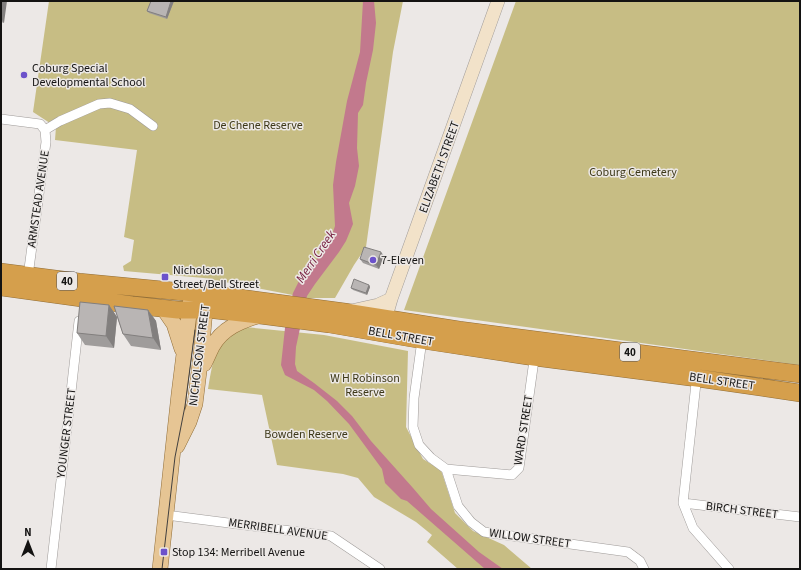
<svg xmlns="http://www.w3.org/2000/svg" width="801" height="570" font-family="'Source Sans 3',sans-serif">
<style>
.green{fill:#c7bd84}
.water{fill:#c2798d}
.lines{fill:none;stroke-linecap:round;stroke-linejoin:round}
.street-casing{stroke:#9f9b99;stroke-width:10}
.secondary-casing{stroke:#9f9b99;stroke-width:14}
.primary-casing{stroke:#916e38;stroke-width:16}
.highway-casing{stroke:#916e38;stroke-width:18}
.street{stroke:#fff;stroke-width:9}
.secondary{stroke:#f2e2c9;stroke-width:13}
.primary{stroke:#e6c594;stroke-width:15}
.highway{stroke:#d59f4c;stroke-width:17}
.tram{stroke:#42403f;stroke-width:1}
.wall{fill:#9f9c9b}
.shaded-wall{fill:#827f7e}
.building{fill:#b9b5b4;stroke:#827f7e}
.poi-dot{fill:#6c52cb;stroke:#ece8e6;stroke-width:1.5}
.labels{text-anchor:middle;stroke-width:3;stroke-linejoin:round;paint-order:stroke}
.shield{fill:#ece8e6;stroke:#555352;stroke-width:1}
.shield-label{font-size:11px;font-weight:bold;fill:#141312}
.poi-label{font-size:12px;fill:#141312;stroke:#ece8e6;text-anchor:start}
.park-label{font-size:12px;fill:#3d3818;stroke:#ece8e6}
.street-label{font-size:12px;fill:#141312;stroke:#ece8e6}
.water-label{font-size:13px;font-style:italic;fill:#761e3f;stroke:#ece8e6}
</style>
<rect width="100%" height="100%" fill="#ece8e6"/>
<!-- green -->
<path class="green" d="M49,1H403L393,52L366,247L354,265L335,298H308L204,278L124,271L123,266L131,261L134,240L124,237L137,150L55,140L56,127L33,112Z
M516,1H800V365L404,310Z
M245,327L324,335L408,351L406,427L423,459L441,470L455,513L473,531L504,545L532,569H458L427,542L432,535L416,522L374,497L358,478L343,474L277,465L262,395L208,389C214,355 214,345 245,327Z"/>
<!-- water -->
<path class="water" d="M363,1H374L376,23L373,50L366,83L363,105L358,113L357,148L359,166L355,186L349,203L353,224L346,241L339,252L315,284L307,296L296,347L295,364L297,371L314,383L337,401L352,416L371,441L413,488L431,509L479,552L503,569H485L407,501L401,499L385,483L382,469L349,424L327,401L314,390L285,375L281,365L285,328L293,293L303,273L313,264L323,251L331,238L335,226L333,185L336,162L347,101L360,52Z"/>
<g class="lines">
<defs>
<path id="street" d="M1,119L40,124L45,130L46,142L28,276
M45,130L60,121L99,104L110,103L130,109L153,126
M422,340L414,398L413,427L419,445L431,458L446,469
M697,374L683,503L693,528L729,569
M446,469L458,506L471,522L484,532L628,552L640,561L644,569
M446,469L512,475L519,468L535,353
M683,503L800,517
M166,515L331,536L380,569
M51,569L79,321"/>
<path id="secondary" d="M351,311L378,305L391,299
M383,327L391,299L498,1"/>
<path id="primary" d="M163,308L174,324L182,349
M204,364C207,358 209,353 212,347C222,328 241,321 260,315
M177,446L189,422L195,404L201,355L206,299
M160,569L179,394L191,298"/>
<path id="highway" d="M1,272L79,282L226,296L345,312L459,330L800,374
M1,287L132,305L178,310H215L267,316L329,324L422,340L534,357L697,378L800,393"/>
</defs>
<!-- street casing -->
<use href="#street" class="street-casing"/>
<!-- secondary casing -->
<use href="#secondary" class="secondary-casing"/>
<!-- primary casing -->
<use href="#primary" class="primary-casing"/>
<!-- highway casing -->
<use href="#highway" class="highway-casing"/>
<!-- street -->
<use href="#street" class="street"/>
<!-- secondary -->
<use href="#secondary" class="secondary"/>
<!-- primary -->
<use href="#primary" class="primary"/>
<!-- highway -->
<use href="#highway" class="highway"/>
<!-- tram -->
<path class="tram" d="M162,569L175,457L185,406L195,330"/>
</g>
<!-- wall -->
<path class="wall" d="M1,1L4,23L1,22Z
M151,1H174L167,19L149,13L147,11Z
M384,256L379,269L363,263L360,259Z
M369,285L370,287L367,295L353,290L351,288Z
M109,305L117,317L148,310L156,321L161,350L131,346L123,334L117,317L114,348L85,345L77,333Z"/>
<!-- shaded-wall -->
<path class="shaded-wall" d="M2,1H7L4,23L1,18Z
M171,1H174L167,19L166,17Z
M381,252L384,256L379,269L376,265Z
M369,285L370,287L367,295L366,293Z
M109,305L117,317L114,348L106,336Z
M148,310L156,321L161,350L153,338Z"/>
<!-- building -->
<path class="building" d="M151,1H171L166,17L147,11Z
M364,247L381,252L376,265L360,259Z
M354,279L369,285L366,293L351,288Z
M80,302L109,305L106,336L77,333Z
M114,306L148,310L153,338L123,334Z"/>
<!-- markers -->
<g class="poi-dot">
<circle cx="24" cy="75" r="4"/>
<circle cx="373" cy="260" r="4"/>
<rect x="161" y="273" width="8" height="8" rx="2"/>
<rect x="160" y="548" width="8" height="8" rx="2"/>
</g>
<g class="labels">
<!-- shield labels -->
<g class="shield">
<rect x="57" y="272" width="20" height="18" rx="3"/>
<rect x="620" y="343" width="20" height="18" rx="3"/>
</g>
<g class="shield-label">
<text x="67" y="285">40</text>
<text x="630" y="356">40</text>
</g>
<!-- poi labels -->
<g class="poi-label">
<text x="32" y="72">Coburg Special<tspan x="32" dy="14">Developmental School</tspan></text>
<text x="381" y="264">7-Eleven</text>
<text x="173" y="274">Nicholson<tspan x="173" dy="14">Street/Bell Street</tspan></text>
<text x="172" y="556">Stop 134: Merribell Avenue</text>
</g>
<!-- park labels -->
<g class="park-label">
<text x="258" y="129">De Chene Reserve</text>
<text x="633" y="176">Coburg Cemetery</text>
<text x="365" y="382">W H Robinson<tspan x="365" dy="14">Reserve</tspan></text>
<text x="306" y="438">Bowden Reserve</text>
</g>
<!-- street labels -->
<g class="street-label">
<text transform="translate(439 167) rotate(-70)" y="4">ELIZABETH STREET</text>
<text transform="translate(38 199) rotate(-82)" y="4">ARMSTEAD AVENUE</text>
<text transform="translate(401 336) rotate(10)" y="4">BELL STREET</text>
<text transform="translate(199 355) rotate(-83)" y="4">NICHOLSON STREET</text>
<text transform="translate(722 381) rotate(8)" y="4">BELL STREET</text>
<text transform="translate(523 430) rotate(-81)" y="4">WARD STREET</text>
<text transform="translate(66 433) rotate(-83)" y="4">YOUNGER STREET</text>
<text transform="translate(742 510) rotate(7)" y="4">BIRCH STREET</text>
<text transform="translate(278 529) rotate(8)" y="4">MERRIBELL AVENUE</text>
<text transform="translate(530 538) rotate(8)" y="4">WILLOW STREET</text>
</g>
<!-- water labels -->
<g class="water-label">
<text transform="translate(315 256) rotate(-56)" y="5">Merri Creek</text>
</g>
</g>
<!-- border -->
<rect width="801" height="570" fill="none" stroke="#141312" stroke-width="4"/>
<!-- north arrow -->
<g transform="translate(28 542)" stroke="#ece8e6" stroke-width="3" paint-order="stroke">
<path d="M0-3L7 15L0 10L-7 15Z" fill="#141312"/>
<text y="-6" font-size="11" font-weight="bold" text-anchor="middle" fill="#141312">N</text>
</g>
</svg>
